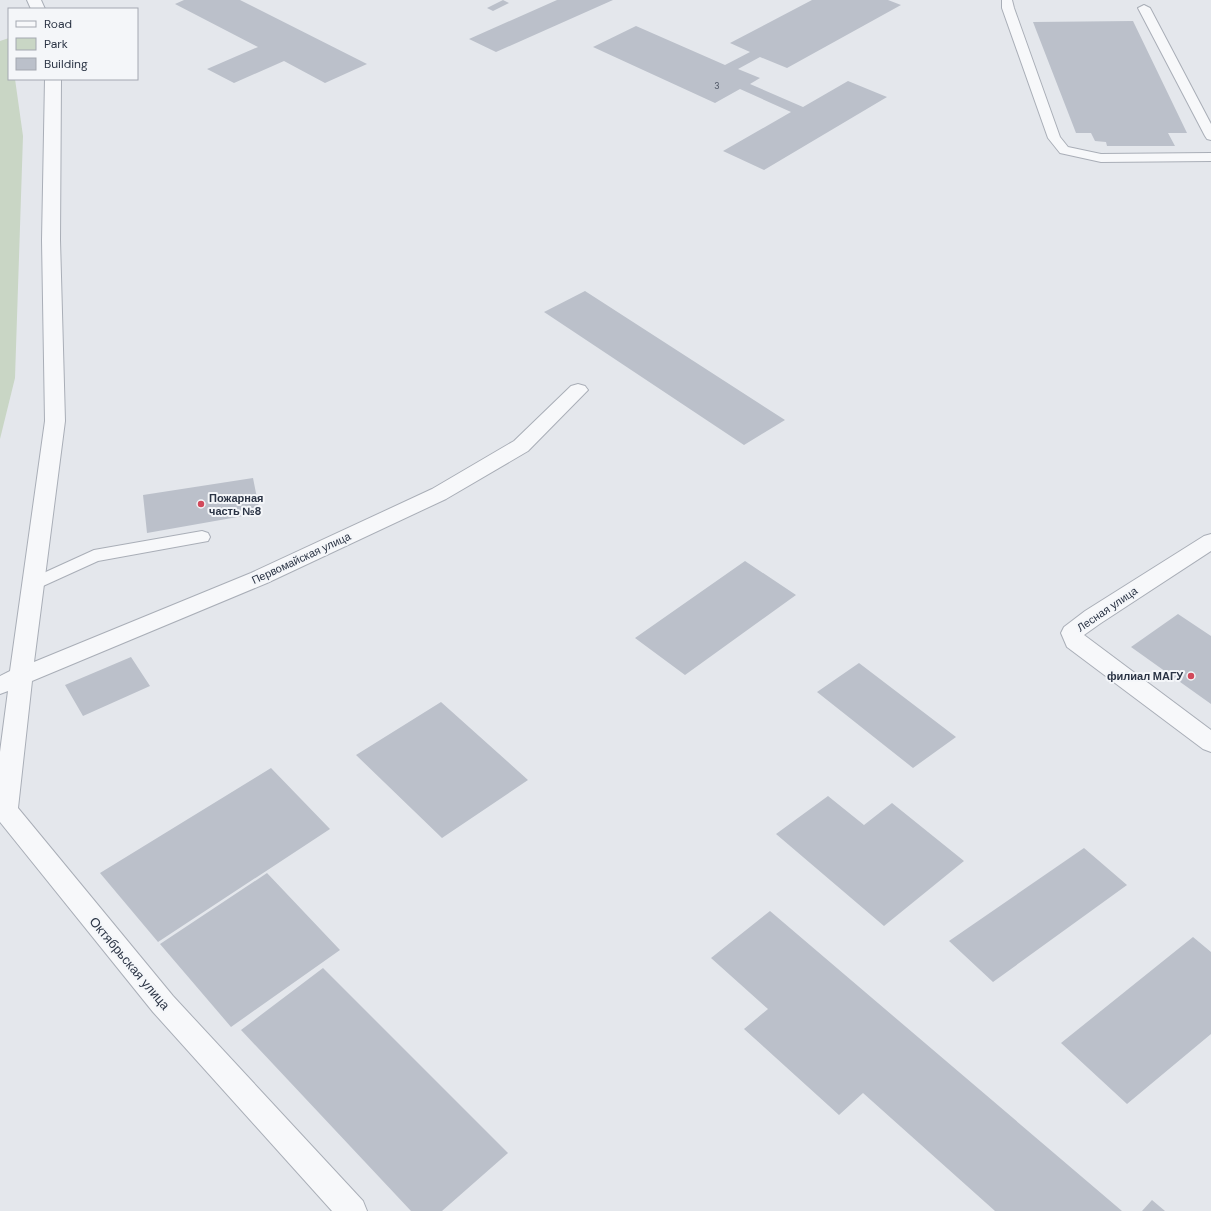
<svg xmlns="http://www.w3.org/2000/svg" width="1211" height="1211" font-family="'DM Sans',sans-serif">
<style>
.green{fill:#c9d6c5}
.building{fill:#bbc0ca}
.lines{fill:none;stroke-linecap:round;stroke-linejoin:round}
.lane-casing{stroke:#a9aeb7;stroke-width:2}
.street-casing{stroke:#a9aeb7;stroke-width:2}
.lane{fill:#f7f8fa;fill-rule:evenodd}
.street{fill:#f7f8fa;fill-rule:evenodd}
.poi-dot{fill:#d1495b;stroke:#f4f6f9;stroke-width:1.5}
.labels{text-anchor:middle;stroke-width:4;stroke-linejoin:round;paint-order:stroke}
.number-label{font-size:9px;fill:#4f5766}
.poi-label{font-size:11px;font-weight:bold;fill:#2b3445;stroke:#f4f6f9;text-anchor:start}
.street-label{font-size:11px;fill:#2b3445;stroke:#f4f6f9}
.near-street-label{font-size:13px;fill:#2b3445;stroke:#f4f6f9}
</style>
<rect width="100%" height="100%" fill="#e4e7ec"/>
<!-- green -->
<path class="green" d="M9,38V79H15L23,136L15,378L0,439V41Z"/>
<!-- building -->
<path class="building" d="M184,0H240L367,64L325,83L284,61L234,83L207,69L258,47L175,4Z
M503,0L509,3L493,11L487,8Z
M557,0H613L496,52L469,39Z
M812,0H888L901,5L787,68L760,57L738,69L760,78L750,84L803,107L848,81L887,97L764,170L723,151L791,112L740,89L715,103L593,47L636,26L725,65L750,52L730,43Z
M1133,21L1187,133H1168L1175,146H1107L1106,142L1095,141L1091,133H1076L1033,22Z
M585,291L785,420L744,445L544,312Z
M253,478L260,513L147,533L143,495Z
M745,561L796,595L685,675L635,638Z
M1178,614L1211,636V704L1131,647Z
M131,657L150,686L83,716L65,685Z
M859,663L956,737L913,768L817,692Z
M441,702L528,780L442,838L356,755Z
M271,768L330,829L158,942L100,873Z
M828,796L864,825L892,803L964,861L884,926L776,834Z
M1084,848L1127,885L993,982L949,941Z
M267,873L340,950L231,1027L160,944Z
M770,911L1122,1211H995L863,1093L839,1115L744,1029L768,1009L711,958Z
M1193,937L1211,952V1034L1127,1104L1061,1043Z
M323,968L508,1153L442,1211H411L241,1030Z
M1152,1200L1165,1211H1142Z"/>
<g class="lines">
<defs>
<path id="lane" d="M1002,0H1012L1014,8L1060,137L1068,147L1101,154L1211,153V161L1101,162L1060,153L1048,138L1002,8Z
M1144,5L1150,8L1211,124V140L1207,139L1205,136L1138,8Z
M202,531L208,533L210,537L208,541L98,561L32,591L26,589L24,585L26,581L94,550Z"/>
<path id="street" d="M27,0H41L45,9H31Z
M45,79H61L60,240L65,421L34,662L251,573L432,489L514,441L571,386L578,384L585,386L588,390L528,451L446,499L267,583L32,681L18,808L173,996L363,1201L367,1211H332L153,1012L0,822V752L8,691L0,694V676L10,671L45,421L42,240Z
M1211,534V551L1101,623L1084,635L1211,730V752L1203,749L1067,647L1061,633L1064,627L1085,611L1204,536Z"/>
</defs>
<!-- lane casing -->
<use href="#lane" class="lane-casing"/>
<!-- street casing -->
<use href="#street" class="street-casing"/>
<!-- lane -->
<use href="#lane" class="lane"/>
<!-- street -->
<use href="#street" class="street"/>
</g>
<!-- markers -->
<g class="poi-dot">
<circle cx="201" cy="504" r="4"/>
<circle cx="1191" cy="676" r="4"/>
</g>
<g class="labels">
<!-- number labels -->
<g class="number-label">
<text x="717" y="89">3</text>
</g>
<!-- poi labels -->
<g class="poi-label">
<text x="209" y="502">Пожарная<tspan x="209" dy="13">часть №8</tspan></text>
<text x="1183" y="680" text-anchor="end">филиал МАГУ</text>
</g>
<!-- street labels -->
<g class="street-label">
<text transform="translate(301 558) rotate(-25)" y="4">Первомайская улица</text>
<text transform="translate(1107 609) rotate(-34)" y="4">Лесная улица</text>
</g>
<!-- near-street labels -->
<g class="near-street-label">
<text transform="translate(130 963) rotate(50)" y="5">Октябрьская улица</text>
</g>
</g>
<!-- legend -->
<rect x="8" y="8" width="130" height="72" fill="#f4f6f9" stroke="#a4a8b1"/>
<rect x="16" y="21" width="20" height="6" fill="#f7f8fa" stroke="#a4a8b1"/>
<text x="44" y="28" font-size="12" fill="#2b3445">Road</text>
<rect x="16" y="38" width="20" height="12" fill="#c9d6c5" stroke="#a4a8b1"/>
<text x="44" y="48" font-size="12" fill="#2b3445">Park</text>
<rect x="16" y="58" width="20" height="12" fill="#bbc0ca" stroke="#a4a8b1"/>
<text x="44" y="68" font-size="12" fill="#2b3445">Building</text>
</svg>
